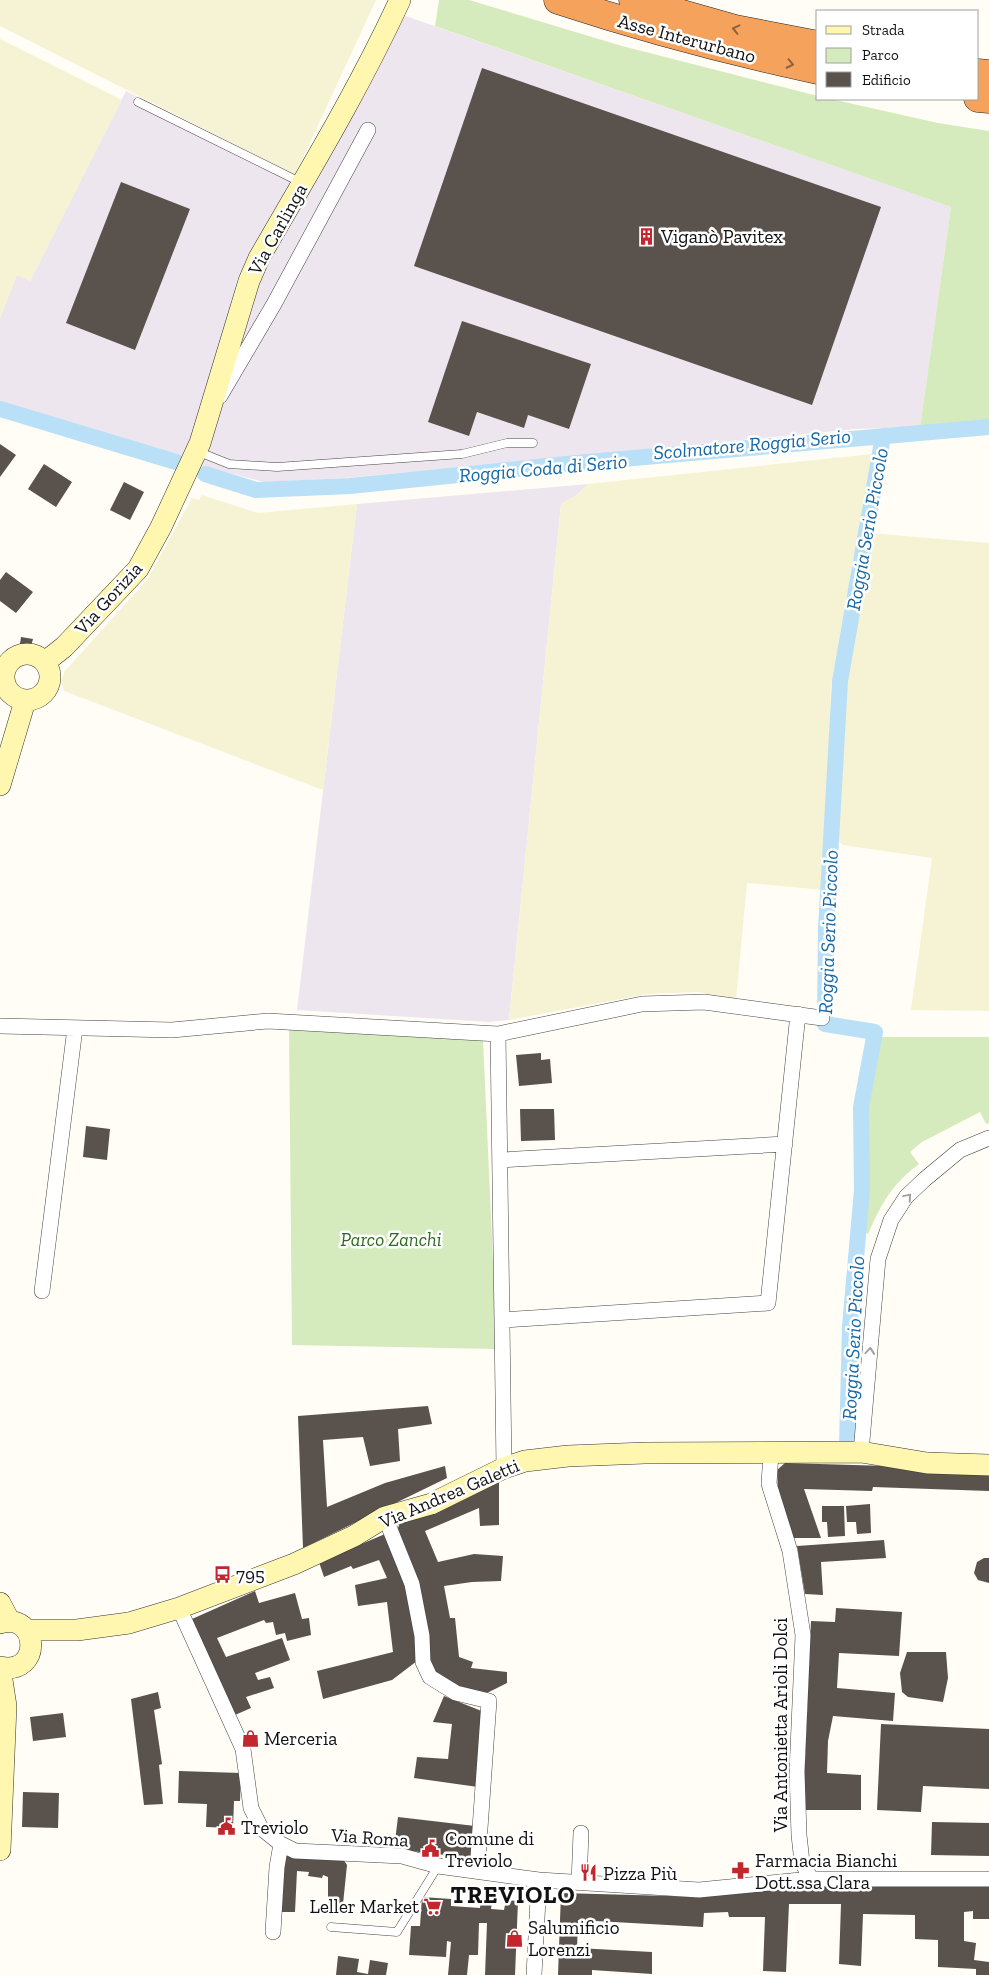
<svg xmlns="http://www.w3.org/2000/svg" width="989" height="1975" font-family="'Zilla Slab',serif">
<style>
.industrial{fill:#eee6ef}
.farmland{fill:#f6f3d4}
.green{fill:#d5ebbd}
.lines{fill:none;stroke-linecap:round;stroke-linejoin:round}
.canal{stroke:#b9e0f7;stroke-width:16}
.building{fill:#5a524d}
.lane-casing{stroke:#444;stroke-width:9}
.street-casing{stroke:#444;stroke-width:16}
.secondary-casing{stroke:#333;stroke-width:22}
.highway-casing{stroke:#222;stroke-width:29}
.lane{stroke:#fff;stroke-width:8}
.street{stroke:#fff;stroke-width:15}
.secondary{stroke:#fff6b0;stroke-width:21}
.highway{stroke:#f5a25d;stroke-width:28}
.oneway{stroke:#8e613b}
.oneway2{stroke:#a0a0a0}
.labels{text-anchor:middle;stroke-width:5;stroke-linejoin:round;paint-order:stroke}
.street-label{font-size:19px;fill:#111;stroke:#fff}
.poi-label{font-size:19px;fill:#111;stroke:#fff;text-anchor:start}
.park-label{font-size:19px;font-style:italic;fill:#2f6b1f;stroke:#fff}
.water-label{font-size:20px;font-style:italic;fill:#1768a6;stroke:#fff}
.district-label{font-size:24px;font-weight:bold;letter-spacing:1px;fill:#111;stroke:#fff}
</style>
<rect width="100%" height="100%" fill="#fffdf5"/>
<!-- industrial -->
<path class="industrial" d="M400,14L951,207L920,427L856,429L346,478L264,482L198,465L251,283Z
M126,91L295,175L238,277L198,425L185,459L0,403V318L17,274L30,281Z
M588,484L577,495L561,504L509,1020L489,1022L297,1010L357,504Z"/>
<!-- farmland -->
<path class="farmland" d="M0,0H376L295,175L0,26Z
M0,39L122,100L30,281L17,275L0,318Z
M872,454L831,685L824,890L747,883L736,1000L698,992L648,994L509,1020L561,504L577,495L588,484Z
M202,495L258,513L357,504L323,790L64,691L61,681L65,671L147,580L192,498L199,500Z
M870,533L989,543V1011L911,1010L932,858L843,845L836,839L844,687Z"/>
<!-- green -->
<path class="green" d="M439,0H469L622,46L818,96V99H831L938,123L989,131V421L920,427L951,207L435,26Z
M289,1030L483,1040L497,1349L292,1345Z
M879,1037H989V1123L986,1124L980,1112L922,1142L910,1152L919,1164C891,1185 882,1203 868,1234L863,1231L867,1189L866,1110Z"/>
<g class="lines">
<!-- canal -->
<path class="canal" d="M0,409L176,462
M205,474L256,490L350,486L576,463L989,427
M847,1447L850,1326L862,1190L861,1107L875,1032L825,1024L826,929L840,681L883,436"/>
</g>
<!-- building -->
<path class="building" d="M482,68L881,207L812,405L414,266Z
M121,182L190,209L135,350L66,323Z
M462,321L591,364L569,429L528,415L524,428L477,412L469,436L428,422Z
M0,444L16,455L0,477Z
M44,464L72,482L56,507L28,489Z
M124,482L144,492L130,520L110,510Z
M6,572L33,592L16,613L0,601V580Z
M21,637L33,639L31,646L20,644Z
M541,1053V1060L550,1059L552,1083L519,1086L516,1055Z
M520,1109H554L555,1140L521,1141Z
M86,1126L110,1129L107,1160L83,1157Z
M428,1406L432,1424L398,1429L400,1461L370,1466L363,1437L323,1440L327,1507L385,1483L445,1466L447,1478L303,1548L298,1416Z
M785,1463L989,1469V1491L873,1487L872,1491L804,1489L821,1538H791L778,1489L777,1470Z
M499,1477V1525L480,1526L479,1508L425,1531L438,1562L474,1554L503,1556L501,1581L472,1582L444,1586L450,1618H455L459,1657L473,1662L471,1668L507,1672V1683L487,1693L454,1686L428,1666L396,1534L400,1522Z
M870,1504L871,1533L857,1534L856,1522H847L846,1506Z
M822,1506H844L845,1536L828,1537L827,1522H822Z
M385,1534L403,1574L414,1618L417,1661L392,1680L323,1699L317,1671L393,1652L387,1602L358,1606L355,1585L387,1578L379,1560L353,1569L351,1566L324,1577L319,1562Z
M884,1540L886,1558L821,1562L823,1595L805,1594L797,1546Z
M984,1558H989V1583L978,1580L974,1573L977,1562Z
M255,1591L259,1603L295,1593L302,1619L309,1618L311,1635L287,1641L285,1633L276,1635L273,1622L266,1623L264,1620L217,1638L226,1657L282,1638L290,1660L255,1673L258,1680L270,1677L274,1688L246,1697L251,1708L235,1715L192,1619Z
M836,1608L902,1612L899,1656L839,1653L837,1688L895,1693L893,1721L833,1716L828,1741L827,1773L861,1775V1810H803L811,1621L835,1622Z
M907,1652H946L948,1678L943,1702L908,1697L902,1692L900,1673Z
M158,1692L161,1708L154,1710L162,1764L159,1765L163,1804L144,1805L131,1699Z
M444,1696L484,1712L478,1787L414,1778L417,1757L448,1759L452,1724L433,1722Z
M63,1713L66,1737L33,1741L30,1717Z
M881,1724L989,1729V1789L923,1786L921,1812L877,1810Z
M179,1771L241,1773L240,1801H234L233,1828L206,1827L207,1804L178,1803Z
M23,1792L59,1793L58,1828L22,1827Z
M398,1817L475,1826L471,1858L394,1849Z
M932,1822L989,1823V1856L931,1855Z
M281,1854L343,1859L347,1865L343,1904H328V1877L323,1875L322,1878L308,1876L309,1872L297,1871L295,1912H277Z
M788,1886H989V1919H973V1911L964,1912V1941L976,1943L974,1960L989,1962V1975H976V1969L938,1967V1940L915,1939V1915L863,1914L861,1966L839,1964L841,1904H789L786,1972L763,1971L765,1917H729L728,1912L704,1913L703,1927L578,1920L577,1948L652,1952V1974L592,1970V1975H558L561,1893L705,1897V1892Z
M422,1897L451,1899V1906L480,1908L481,1900L492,1902L491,1909L504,1910L506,1900L518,1901L515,1975H485L487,1923H479L478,1955H469L467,1975H448L451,1942L447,1941L446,1957L409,1955L411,1926H420Z
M338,1956L359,1959L357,1972L368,1974L370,1960L388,1963L386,1975H336Z"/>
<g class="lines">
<defs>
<path id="lane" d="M138,102L302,183
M199,452L229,464L277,467L462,454L507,443H533
M331,1927L397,1932L438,1866"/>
<path id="street" d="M220,396L274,304L368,130
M0,1026L172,1030L268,1021L498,1034L642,1004L704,1002L822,1018
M498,1034L504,1468
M500,1160L785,1144
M42,1291L75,1028
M502,1320L768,1303L798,1014
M861,1452L878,1259L891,1220L906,1197L925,1179L960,1150L989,1138
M771,1453L769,1484L790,1551L803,1635L797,1771L799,1835L802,1862L811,1879
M385,1517L412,1584L422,1636L423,1662L430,1677L456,1693L489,1701L477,1871
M179,1608L243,1749L251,1808L261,1828L281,1844L295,1851L402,1856L438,1866L539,1880L699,1890L811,1879H989
M579,1883L581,1833
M273,1932L277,1867L281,1844
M534,1975L539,1880"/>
<path id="secondary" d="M4 677a23 23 0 1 1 46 0a23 23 0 1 1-46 0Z
M45,662L64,647L138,569L161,527L200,443L249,281L259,258C308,173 359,89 400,0
M0,785L25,701
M0,1603L10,1622
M0,1623C39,1611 43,1676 0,1667L6,1706L0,1850
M26,1630H77L129,1623L179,1608L294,1564L354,1536L385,1517L431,1504L504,1468L525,1461L568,1456L645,1453L861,1452L927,1463L989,1465"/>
<path id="highway" d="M558,0C643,28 729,51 818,70
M633,0L735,29L818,45
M978,73L989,74
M978,98L989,99"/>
</defs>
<!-- lane casing -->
<use href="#lane" class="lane-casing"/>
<!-- street casing -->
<use href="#street" class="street-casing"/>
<!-- secondary casing -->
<use href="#secondary" class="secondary-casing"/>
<!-- highway casing -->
<use href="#highway" class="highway-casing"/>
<!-- lane -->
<use href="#lane" class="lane"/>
<!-- street -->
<use href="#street" class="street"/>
<!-- secondary -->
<use href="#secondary" class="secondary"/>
<!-- highway -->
<use href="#highway" class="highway"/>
</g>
<!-- one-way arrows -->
<defs><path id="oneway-chevron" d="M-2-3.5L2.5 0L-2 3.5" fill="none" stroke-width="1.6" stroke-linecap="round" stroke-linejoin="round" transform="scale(1.25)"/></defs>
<g class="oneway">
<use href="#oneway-chevron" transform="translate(736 29) rotate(-167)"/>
<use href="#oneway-chevron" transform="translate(790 64) rotate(12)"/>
</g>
<g class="oneway2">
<use href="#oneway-chevron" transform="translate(908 1197) rotate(-50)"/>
<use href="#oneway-chevron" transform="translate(870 1351) rotate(-85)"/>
</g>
<!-- icons -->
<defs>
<symbol id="building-bare" viewBox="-9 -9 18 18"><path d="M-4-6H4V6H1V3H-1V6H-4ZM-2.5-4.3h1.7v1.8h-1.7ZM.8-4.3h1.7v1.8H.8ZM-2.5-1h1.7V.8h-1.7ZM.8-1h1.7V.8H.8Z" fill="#c4262e" stroke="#fff" stroke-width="2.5" paint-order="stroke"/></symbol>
<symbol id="bus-bare" viewBox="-9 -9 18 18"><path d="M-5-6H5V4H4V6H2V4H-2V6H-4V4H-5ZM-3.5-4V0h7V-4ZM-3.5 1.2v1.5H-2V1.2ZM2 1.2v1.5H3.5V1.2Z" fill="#c4262e" stroke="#fff" stroke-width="2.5" paint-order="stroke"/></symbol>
<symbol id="shop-bare" viewBox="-9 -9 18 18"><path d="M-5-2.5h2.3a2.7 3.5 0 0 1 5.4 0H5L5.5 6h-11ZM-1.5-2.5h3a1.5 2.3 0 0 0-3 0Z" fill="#c4262e" stroke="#fff" stroke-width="2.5" paint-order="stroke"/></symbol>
<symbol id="civic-bare" viewBox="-9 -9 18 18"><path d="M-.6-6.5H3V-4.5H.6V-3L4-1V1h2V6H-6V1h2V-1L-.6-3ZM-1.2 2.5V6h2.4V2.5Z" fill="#c4262e" stroke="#fff" stroke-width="2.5" paint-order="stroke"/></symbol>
<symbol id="pharmacy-bare" viewBox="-9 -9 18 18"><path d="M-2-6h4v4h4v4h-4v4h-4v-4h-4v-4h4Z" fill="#c4262e" stroke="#fff" stroke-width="2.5" paint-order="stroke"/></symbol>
<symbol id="restaurant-bare" viewBox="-9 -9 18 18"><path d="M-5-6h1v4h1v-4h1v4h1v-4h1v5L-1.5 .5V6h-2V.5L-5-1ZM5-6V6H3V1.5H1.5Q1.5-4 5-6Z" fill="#c4262e" stroke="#fff" stroke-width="2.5" paint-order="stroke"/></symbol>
<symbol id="supermarket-bare" viewBox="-9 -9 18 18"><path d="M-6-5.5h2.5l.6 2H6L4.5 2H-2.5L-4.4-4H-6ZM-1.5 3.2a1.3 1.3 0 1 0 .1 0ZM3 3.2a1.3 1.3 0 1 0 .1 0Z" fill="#c4262e" stroke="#fff" stroke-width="2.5" paint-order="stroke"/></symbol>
</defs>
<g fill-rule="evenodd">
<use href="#building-bare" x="634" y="224" width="25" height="25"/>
<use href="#bus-bare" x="210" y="1562" width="25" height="25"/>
<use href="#shop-bare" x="238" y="1726" width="25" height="25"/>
<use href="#civic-bare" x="214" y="1814" width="25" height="25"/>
<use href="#civic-bare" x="418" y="1836" width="25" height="25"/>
<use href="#pharmacy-bare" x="728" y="1858" width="25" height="25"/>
<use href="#restaurant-bare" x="576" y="1860" width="25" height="25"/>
<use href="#supermarket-bare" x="420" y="1894" width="25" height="25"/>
<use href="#shop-bare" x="502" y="1926" width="25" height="25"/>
</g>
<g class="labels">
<!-- street labels -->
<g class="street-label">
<text transform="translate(687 38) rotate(15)" y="7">Asse Interurbano</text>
<text transform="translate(277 229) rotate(-61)" y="7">Via Carlinga</text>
<text transform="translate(108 598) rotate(-48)" y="7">Via Gorizia</text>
<text transform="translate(449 1493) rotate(-23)" y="7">Via Andrea Galetti</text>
<text transform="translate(780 1725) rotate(-90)" y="7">Via Antonietta Arioli Dolci</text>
<text transform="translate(370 1837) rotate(4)" y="7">Via Roma</text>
</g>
<!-- poi labels -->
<g class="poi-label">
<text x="661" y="243">Viganò Pavitex</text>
<text x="236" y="1581">795</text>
<text x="264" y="1745">Merceria</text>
<text x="241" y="1834">Treviolo</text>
<text x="445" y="1845">Comune di<tspan x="445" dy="22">Treviolo</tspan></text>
<text x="755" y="1867">Farmacia Bianchi<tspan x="755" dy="22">Dott.ssa Clara</tspan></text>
<text x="603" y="1880">Pizza Più</text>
<text x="419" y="1913" text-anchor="end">Leller Market</text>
<text x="528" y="1934">Salumificio<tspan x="528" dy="22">Lorenzi</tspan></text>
</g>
<!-- park labels -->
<g class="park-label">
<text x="391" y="1246">Parco Zanchi</text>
</g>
<!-- water labels -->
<g class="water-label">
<text transform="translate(752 444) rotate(-5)" y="7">Scolmatore Roggia Serio</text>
<text transform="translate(543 468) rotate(-5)" y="7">Roggia Coda di Serio</text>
<text transform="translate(867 529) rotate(-80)" y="7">Roggia Serio Piccolo</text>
<text transform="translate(828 932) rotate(-88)" y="7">Roggia Serio Piccolo</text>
<text transform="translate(853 1338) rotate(-87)" y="7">Roggia Serio Piccolo</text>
</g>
<!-- district labels -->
<g class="district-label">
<text x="513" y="1903">TREVIOLO</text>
</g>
</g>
<!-- legend -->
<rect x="816" y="10" width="162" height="90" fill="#ffffff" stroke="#a0a0a0"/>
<rect x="826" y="26" width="25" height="8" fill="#fff6b0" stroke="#a0a0a0"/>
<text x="862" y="35" font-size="15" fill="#111111">Strada</text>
<rect x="826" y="48" width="25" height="15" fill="#d5ebbd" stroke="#a0a0a0"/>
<text x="862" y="60" font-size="15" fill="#111111">Parco</text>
<rect x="826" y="72" width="25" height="15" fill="#5a524d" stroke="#a0a0a0"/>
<text x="862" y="85" font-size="15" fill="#111111">Edificio</text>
</svg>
